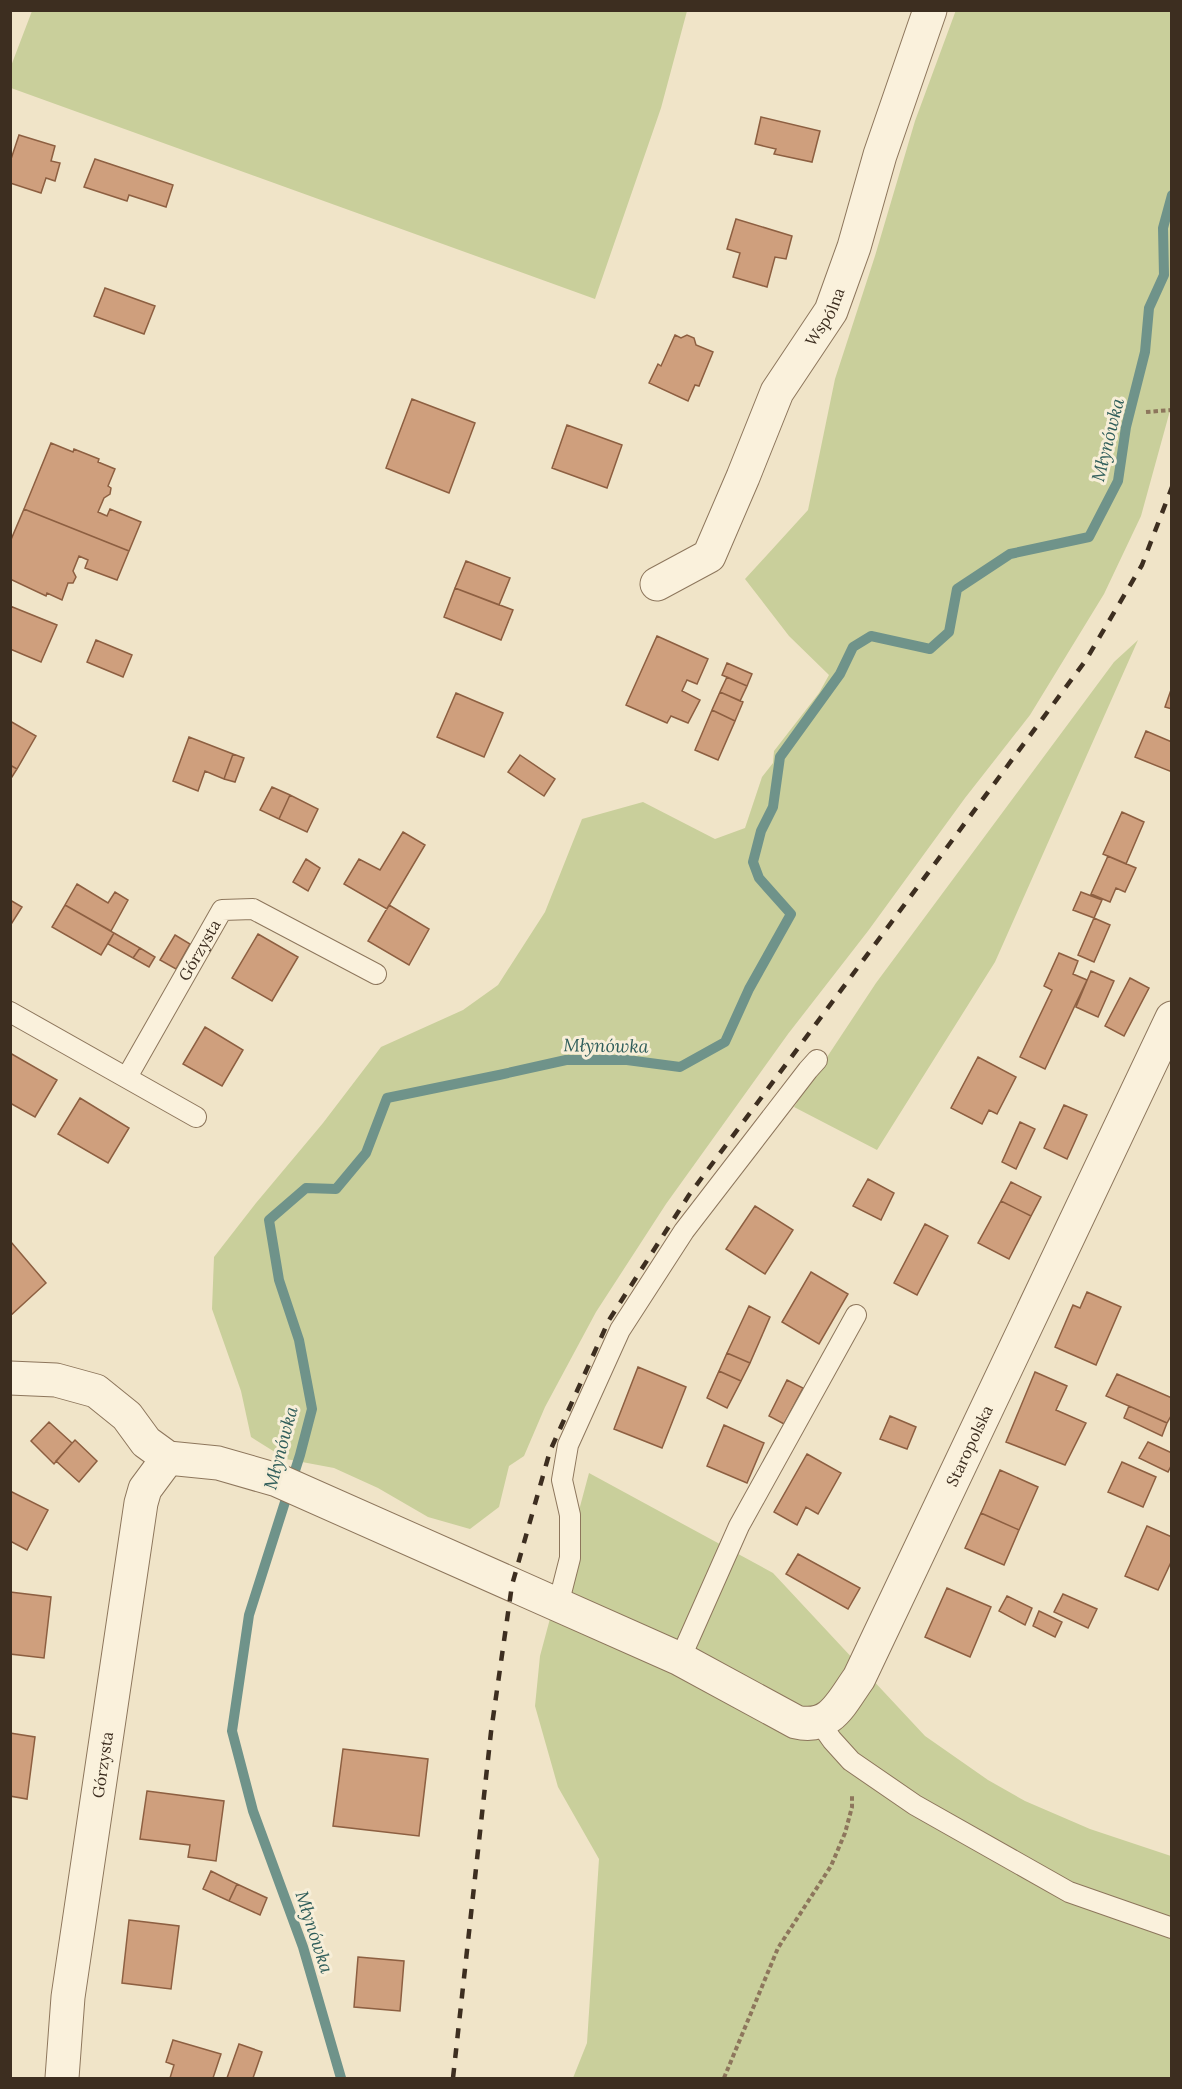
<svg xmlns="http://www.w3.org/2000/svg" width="1182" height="2089" font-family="Lora,serif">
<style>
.green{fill:#c9cf9b}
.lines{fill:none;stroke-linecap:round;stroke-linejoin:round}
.stream{stroke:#6f938a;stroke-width:10}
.building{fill:#cf9f7d;stroke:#8d5f41;stroke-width:1.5}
.lane-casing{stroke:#8d765c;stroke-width:22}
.street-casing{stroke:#8d765c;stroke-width:35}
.path{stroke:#8d765c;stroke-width:4;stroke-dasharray:4.5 3;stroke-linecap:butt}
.lane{stroke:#faf1dc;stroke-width:20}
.street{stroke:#faf1dc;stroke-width:33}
.rail{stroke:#3d2e20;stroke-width:4.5;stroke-dasharray:10 10;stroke-linecap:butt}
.labels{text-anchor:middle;stroke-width:6;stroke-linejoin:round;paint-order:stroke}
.street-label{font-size:16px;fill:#3d2e20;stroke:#f7eed8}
.water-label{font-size:18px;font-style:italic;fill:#2f5d5a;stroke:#f7eed8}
</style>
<rect width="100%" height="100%" fill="#f0e4c8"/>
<!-- green -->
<path class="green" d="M956,10L1171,11V407L1141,516L1104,594L1030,715L965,798L868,931L788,1034L666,1204L596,1312L545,1407L524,1456L509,1466L499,1507L470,1529L428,1517L378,1488L334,1468L286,1459L251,1437L241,1391L212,1309L214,1257L256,1203L323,1123L381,1047L463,1010L498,985L545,912L582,819L643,802L715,839L745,828L762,777L773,763L774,751L819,693L829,675L789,636L745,579L808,510L835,379L875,256L915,121Z
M32,11V10L687,11L661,108L595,299L11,88V66Z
M1138,640L995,962L877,1150L794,1107L876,983L1114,662Z
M589,1473L773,1573L925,1736L988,1780L1025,1801L1090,1829L1171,1856V2078H573L587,2043L599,1859L558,1787L535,1706L540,1656Z"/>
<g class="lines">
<!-- stream -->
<path class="stream" d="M341,2078L303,1947L253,1811L232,1731L249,1615L300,1455L312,1409L299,1340L279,1280L269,1220L306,1188L336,1189L366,1153L387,1098L499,1075L566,1060H627L680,1067L725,1042L749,989L791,914L759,878L753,862L761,831L773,807L780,757L840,674L853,647L871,636L930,649L949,632L957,589L1010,554L1089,537L1118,481L1126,427L1145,352L1149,308L1164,275L1163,228L1172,195"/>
</g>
<!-- building -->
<path class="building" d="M761,117L820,131L812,162L774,154L776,149L755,144Z
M19,135L55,146L51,161L60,163L55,181L46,178L41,193L10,183V162Z
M95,159L173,185L166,207L129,195L127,201L84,187Z
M736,219L792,236L786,259L775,257L767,287L733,277L740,253L727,249Z
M105,288L155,306L144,334L94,316Z
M675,335L681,338L687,335L694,338L696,345L713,352L699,386L695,385L688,401L649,383L658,364L661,366Z
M412,399L475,423L449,493L386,468Z
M567,425L622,445L607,488L552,468Z
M51,443L73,452L74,449L99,459L98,462L115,469L108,486L111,488L110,494L104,498L98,512L107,516L110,509L141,522L129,551L24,509Z
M24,509L129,551L117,580L85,568L88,560L79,556L73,571L76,577L73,583H68L62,600L47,593L46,596L10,579V542Z
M466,561L510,578L499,605L455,588Z
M455,588L513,610L501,640L444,617Z
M10,606L57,625L41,662L10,649Z
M657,636L708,659L697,684L687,680L682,691L700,700L688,723L671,716L667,723L626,705Z
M96,640L132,655L123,677L87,662Z
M727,663L752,674L747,686L722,675Z
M727,677L747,686L740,701L720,692Z
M1172,687V709L1165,707Z
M720,692L743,702L735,721L712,710Z
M456,693L503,713L484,757L437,737Z
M712,710L735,721L718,760L695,750Z
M10,721L36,736L17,769L10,765Z
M1146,731L1172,742V772L1135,757Z
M189,737L233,754L224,779L205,771L198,791L173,781Z
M233,754L244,758L235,782L224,779Z
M520,755L555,779L544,796L508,772Z
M10,765L17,769L10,780Z
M272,787L290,795L279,819L260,810Z
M290,795L318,809L307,832L279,819Z
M1122,812L1144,822L1126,864L1103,854Z
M403,832L425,845L387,909L344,884L359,859L380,870Z
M1108,856L1136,868L1125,892L1116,888L1110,902L1091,894Z
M306,859L320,868L308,891L293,882Z
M77,884L108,903L115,892L128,900L111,931L65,905Z
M1081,892L1102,900L1094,918L1073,910Z
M10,900L22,907L10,926Z
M65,905L114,933L101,955L52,927Z
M389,905L429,929L409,965L368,941Z
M1094,918L1110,925L1094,962L1078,955Z
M114,933L140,948L133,958L108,944Z
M258,934L298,957L272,1001L232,978Z
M175,935L190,944L176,969L160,960Z
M140,948L155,957L149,967L133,958Z
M1059,953L1078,961L1073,974L1087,980L1045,1069L1020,1057L1052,990L1044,986Z
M1091,971L1114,981L1098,1017L1076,1007Z
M1130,978L1149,988L1124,1036L1105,1026Z
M205,1027L243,1050L222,1086L183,1064Z
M10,1053L57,1080L35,1117L10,1103Z
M978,1057L1016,1077L997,1114L989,1110L982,1124L951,1108Z
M80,1098L129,1128L108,1163L58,1134Z
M1064,1105L1087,1115L1067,1159L1044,1148Z
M1020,1122L1035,1129L1016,1169L1002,1162Z
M868,1179L894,1193L881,1220L853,1206Z
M1011,1182L1041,1197L1031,1216L1001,1201Z
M1001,1201L1031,1216L1009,1259L978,1243Z
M755,1206L793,1230L765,1274L726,1249Z
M925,1224L948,1236L917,1295L894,1283Z
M11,1242L46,1283L10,1316V1243Z
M811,1272L848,1294L819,1344L782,1322Z
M1087,1292L1121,1307L1096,1365L1055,1347L1073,1305L1080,1308Z
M749,1306L770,1317L750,1363L727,1353Z
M727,1353L750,1363L741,1381L719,1371Z
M638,1367L686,1387L662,1448L614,1429Z
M719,1371L741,1381L727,1408L707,1398Z
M1035,1372L1067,1386L1056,1410L1086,1423L1065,1465L1006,1442Z
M1117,1374L1172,1398V1414L1167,1423L1106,1396Z
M787,1380L803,1388L784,1424L769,1416Z
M1129,1406L1167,1423L1162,1436L1124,1418Z
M890,1416L916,1427L907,1449L880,1439Z
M49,1422L72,1443L54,1464L31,1441Z
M724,1425L764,1443L747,1483L707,1466Z
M75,1440L97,1461L79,1482L56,1461Z
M1148,1442L1172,1453V1464L1168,1472L1139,1458Z
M807,1454L841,1473L818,1514L806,1507L797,1525L774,1512Z
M1122,1462L1156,1477L1143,1507L1108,1492Z
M1000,1470L1038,1487L1019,1530L981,1513Z
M10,1491L48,1510L27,1550L10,1541Z
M981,1513L1019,1530L1004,1565L965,1548Z
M1147,1526L1172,1537V1560L1158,1590L1125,1576Z
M798,1554L860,1588L848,1609L786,1574Z
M947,1588L991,1607L970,1657L925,1637Z
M10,1592L51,1597L44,1658L10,1654Z
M1063,1594L1097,1609L1088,1628L1054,1612Z
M1007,1596L1032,1608L1025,1625L999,1611Z
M1039,1611L1062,1622L1055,1637L1033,1626Z
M10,1733L35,1737L27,1799L10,1796Z
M343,1749L428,1759L419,1836L333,1826Z
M147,1791L224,1801L216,1861L188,1857L190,1845L140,1839Z
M211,1871L237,1884L229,1901L203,1889Z
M237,1884L267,1898L260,1915L229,1901Z
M129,1920L179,1926L171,1989L122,1983Z
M358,1957L404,1961L400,2011L354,2007Z
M173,2040L221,2054L213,2078H170L174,2065L166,2062Z
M239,2044L262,2052L253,2078H227Z"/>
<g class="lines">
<defs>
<g id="lane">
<path d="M10,1012L196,1117"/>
<path id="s1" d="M127,1077L222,910L253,909L376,974"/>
<path d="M558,1605L570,1558V1515L562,1480L568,1445L620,1330L684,1231L808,1070L817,1060"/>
<path d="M680,1659L739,1526L856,1315"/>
<path d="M820,1723L832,1740L851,1761L915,1805L1069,1892L1172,1928"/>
</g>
<g id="street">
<path id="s2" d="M657,584L709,556L743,477L777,392L831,311L854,247L880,155L930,10"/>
<path id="s3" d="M10,1378L56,1380L96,1391L127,1416L146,1442L168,1458L218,1463L277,1480L680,1659L796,1722C831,1730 841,1703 859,1678L1172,1018"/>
<path id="s4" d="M62,2078L68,1997L141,1503L145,1489L168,1458"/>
</g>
</defs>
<!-- lane casing -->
<use href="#lane" class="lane-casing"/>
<!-- street casing -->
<use href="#street" class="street-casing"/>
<!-- path -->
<path class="path" d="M1146,412L1172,410
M724,2078L778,1948L831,1866L845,1833L852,1807V1795"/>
<!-- lane -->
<use href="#lane" class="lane"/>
<!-- street -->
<use href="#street" class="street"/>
<!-- rail -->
<path class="rail" d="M453,2078L491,1732L512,1585L550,1451L609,1320L689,1195L1086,660L1142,565L1172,487"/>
</g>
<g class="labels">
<!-- street labels -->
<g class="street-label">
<text dy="6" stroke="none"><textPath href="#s2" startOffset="326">Wspólna</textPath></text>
<text dy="6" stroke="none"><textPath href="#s1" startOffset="146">Górzysta</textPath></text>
<text dy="6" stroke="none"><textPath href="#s3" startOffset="1212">Staropolska</textPath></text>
<text dy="6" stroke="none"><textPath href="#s4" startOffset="316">Górzysta</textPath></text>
</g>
<!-- water labels -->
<g class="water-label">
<text transform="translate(1108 440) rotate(-76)" y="6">Młynówka</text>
<text transform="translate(606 1046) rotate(1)" y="6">Młynówka</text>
<text transform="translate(281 1448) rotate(-75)" y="6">Młynówka</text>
<text transform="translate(314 1932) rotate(72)" y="6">Młynówka</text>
</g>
</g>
<!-- border -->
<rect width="1182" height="2089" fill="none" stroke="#3d2e20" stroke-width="24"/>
</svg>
